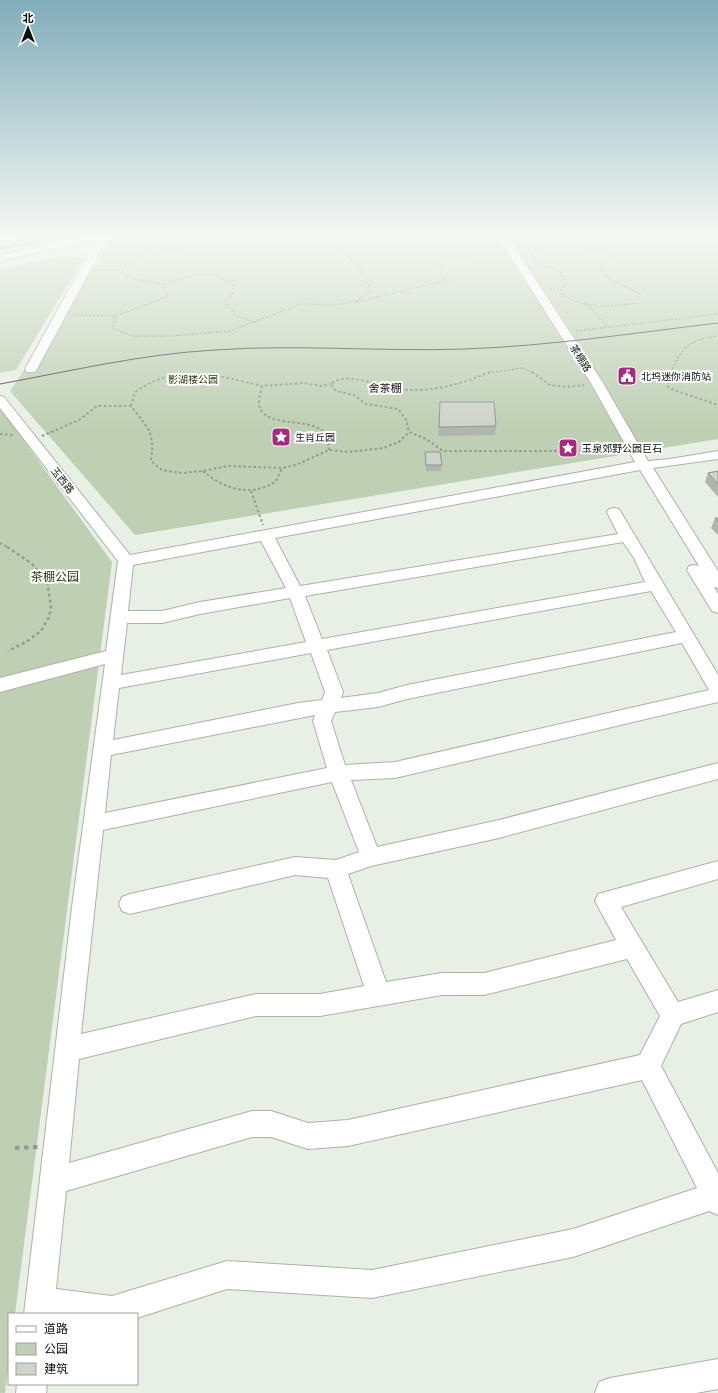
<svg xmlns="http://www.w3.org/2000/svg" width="718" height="1393" font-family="Poppins,'Noto Sans SC',sans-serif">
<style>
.green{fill:#becfb3}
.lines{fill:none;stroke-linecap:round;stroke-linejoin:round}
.stream{stroke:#88a276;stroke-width:2.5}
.minor-casing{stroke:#abb2a7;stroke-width:2}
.path-far3{stroke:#959a92;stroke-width:1.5;stroke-dasharray:2 2;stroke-linecap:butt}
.path-far2{stroke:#959a92;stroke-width:2;stroke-dasharray:2.5 2.5;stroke-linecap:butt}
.path-far1{stroke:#959a92;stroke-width:2.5;stroke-dasharray:3 3;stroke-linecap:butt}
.path{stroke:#959a92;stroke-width:4;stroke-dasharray:4.5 4.5;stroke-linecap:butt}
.minor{fill:#fff;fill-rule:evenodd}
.tram{stroke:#3e423c;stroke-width:1}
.wall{fill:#b0b6ad}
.building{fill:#cdd4c9;stroke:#90948d}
.labels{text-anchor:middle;stroke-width:4;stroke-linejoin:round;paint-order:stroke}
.far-street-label{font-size:10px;fill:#0d100c;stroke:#fff}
.far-poi-label{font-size:10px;fill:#0d100c;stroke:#fff;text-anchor:start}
.far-park-label{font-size:10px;fill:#1f3806;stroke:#fff}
.far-neighbourhood-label{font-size:11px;fill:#0d100c;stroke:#fff}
.park-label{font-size:12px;fill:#1f3806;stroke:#fff}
</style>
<rect width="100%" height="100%" fill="#e8efe4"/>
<!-- green -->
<path class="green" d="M130,234H718V439L135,535L10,391L113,238Z
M60,256L84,258L16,370L0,373V270Z
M0,408L112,562L15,1314H9V1360L5,1393H0Z"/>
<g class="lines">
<!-- stream -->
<path class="stream" d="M0,249L66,234"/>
<defs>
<path id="minor" d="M94,234H112L108,237L37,369L35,372H27L25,369L97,239L0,261V255Z
M496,234H506L603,383L648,461L670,459L718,451V459L653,468L718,571V588L714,587L718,594V613L712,611L687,570L689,566L695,565L699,566L640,470L275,538L300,586L618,534L607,512L609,509L614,508L619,509L718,675V702L395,778L351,780L377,847L499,820L718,763V779L499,838L371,866L348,874L386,982L442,973H484L616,940L595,901L598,894L718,861V879L621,907L678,1002L718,990V1012L681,1024L661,1066L718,1173V1215L709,1211L573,1257L372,1298L227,1289L137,1318V1314H24L72,907L105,664L0,692V678L106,651L118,561L0,408V396L4,397L130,555L635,462L591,383ZM261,541L286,588L200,602L162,611H128L133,565ZM623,542L634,558L645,582L322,639L305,596ZM651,591L676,632L407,685L378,693L341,698L343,692L327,650ZM290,598L306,642L121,675L127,623H162L200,614ZM682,643L709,690L395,762L345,765L331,721L335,712L378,707L407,699ZM311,653L325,692L322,700L298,703L113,740L119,688ZM315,715L313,721L327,768L105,813L111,755ZM332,782L359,852L336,860L295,857L130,894L122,897L119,904L122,911L130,914L295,875L328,878L364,986L320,994H256L81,1034L103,830ZM627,959L660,1016L640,1055L348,1120L308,1123L271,1111H252L69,1163L79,1059L256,1016H320L442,995H484ZM642,1080L697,1188L573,1229L372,1270L227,1261L112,1296L56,1289L66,1191L252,1137H271L308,1149L348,1146Z
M718,1359V1389L696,1393H595L599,1382L610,1378Z
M17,1384H47L46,1393H16Z"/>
</defs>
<!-- minor casing -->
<use href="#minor" class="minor-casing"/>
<!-- path-far3 -->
<path class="path-far3" d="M324,234L336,245
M678,234L685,236L718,237
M115,240L143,234
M225,240H248L270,245L288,246L311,244L336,245L361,269L371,291L355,302L332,305L301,304L230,331L170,336H132L113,328L115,316L167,297L164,284L126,277L121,270L140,257Z
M555,242L610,252L616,256L603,266L602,272L610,279L641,294L636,303C612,306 583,310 563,294L562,288L566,285C562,265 551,270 536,263L532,254L537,248Z
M520,243L537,248
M0,245L49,234
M98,270H121
M164,284C187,275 214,268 234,286L232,295L225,302L237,316L254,322
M549,288L562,290
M357,302L448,280L442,276L438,267L450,261L472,254L481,245L494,242
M586,304L608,327
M73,315L115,316
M576,331L718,314
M488,373L522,368L534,373
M671,373C681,347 690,339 718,336"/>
<!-- path-far2 -->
<path class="path-far2" d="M490,372C464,383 437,391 409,390C387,389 365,377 342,379C338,379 334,382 331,384L336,391L354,395L366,404L398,409L406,419L409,432L426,439L443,451H620L621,453
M532,372L550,385L565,387L584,385
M672,372L667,386L674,390L718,405
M131,406L135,392C142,388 149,383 157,380C190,367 229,378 262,386
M0,434L14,435
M42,436L79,420L97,406H131C148,429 155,431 151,461L162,470L180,473L203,471L227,466L282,468L296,465L329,450L349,452L383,448L399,442L409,432
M329,450C328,444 328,436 324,432C308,416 258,430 259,401C259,396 261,391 262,386L304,383L321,386L331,384
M203,471C224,489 251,498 276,481L282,468
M251,491L263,525
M0,543L9,548"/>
<!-- path-far1 -->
<path class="path-far1" d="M7,547L31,563L47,580L51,608L49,617L41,631L26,642L8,651"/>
<!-- path -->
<path class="path" d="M15,1148L38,1147"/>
<!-- minor -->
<use href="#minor" class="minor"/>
<!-- tram -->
<path class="tram" d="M0,384C71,371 142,354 215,350C298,344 382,352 465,349C550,346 634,333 718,323"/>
</g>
<!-- wall -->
<path class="wall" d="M440,402L496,426L495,435L438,436Z
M425,452L442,465L441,471H426L425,458Z
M718,471V497L705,482L708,473Z
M715,518H718V535L711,528Z"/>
<!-- building -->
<path class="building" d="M440,402H494L496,426L439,427Z
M425,452H440L442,465H426Z
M718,471V484L708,473Z
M715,518H718V522Z"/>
<!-- sky -->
<linearGradient id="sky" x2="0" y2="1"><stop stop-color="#81adba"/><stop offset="0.55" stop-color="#f5f8f3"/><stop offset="1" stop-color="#f5f8f3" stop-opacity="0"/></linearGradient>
<rect width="718" height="429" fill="url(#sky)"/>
<!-- icons -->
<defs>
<symbol id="civic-square" viewBox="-11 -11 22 22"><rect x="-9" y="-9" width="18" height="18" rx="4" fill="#a62b80" stroke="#fff"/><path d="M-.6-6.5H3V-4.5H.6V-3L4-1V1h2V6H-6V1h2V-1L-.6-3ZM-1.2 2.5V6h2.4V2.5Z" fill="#fff"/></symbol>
<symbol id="sight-square" viewBox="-11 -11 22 22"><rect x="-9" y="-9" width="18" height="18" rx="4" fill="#a62b80" stroke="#fff"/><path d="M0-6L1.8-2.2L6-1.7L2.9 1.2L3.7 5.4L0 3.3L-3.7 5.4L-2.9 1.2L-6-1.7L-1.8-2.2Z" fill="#fff"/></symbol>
</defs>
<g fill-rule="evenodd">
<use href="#civic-square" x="616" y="365" width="22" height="22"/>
<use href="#sight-square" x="270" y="426" width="22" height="22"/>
<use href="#sight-square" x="557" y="437" width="22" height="22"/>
</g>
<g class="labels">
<!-- far-street labels -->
<g class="far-street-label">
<text transform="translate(581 358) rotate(57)" y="4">茶棚路</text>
<text transform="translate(63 480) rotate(52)" y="4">玉西路</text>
</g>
<!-- far-poi labels -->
<g class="far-poi-label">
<text x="641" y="380">北坞迷你消防站</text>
<text x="295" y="441">生肖丘园</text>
<text x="582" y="452">玉泉郊野公园巨石</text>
</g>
<!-- far-park labels -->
<g class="far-park-label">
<text x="193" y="383">影湖楼公园</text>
</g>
<!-- far-neighbourhood labels -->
<g class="far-neighbourhood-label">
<text x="385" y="392">舍茶棚</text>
</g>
<!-- park labels -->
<g class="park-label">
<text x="55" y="581">茶棚公园</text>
</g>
</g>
<!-- legend -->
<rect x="8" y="1313" width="130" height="72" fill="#ffffff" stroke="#9e9f9e"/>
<rect x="16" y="1326" width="20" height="6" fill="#ffffff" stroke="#9e9f9e"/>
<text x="44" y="1333" font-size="12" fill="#0d100c">道路</text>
<rect x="16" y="1343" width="20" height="12" fill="#becfb3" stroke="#9e9f9e"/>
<text x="44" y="1353" font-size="12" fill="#0d100c">公园</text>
<rect x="16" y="1363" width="20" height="12" fill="#cdd4c9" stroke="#9e9f9e"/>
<text x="44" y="1373" font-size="12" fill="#0d100c">建筑</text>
<!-- north arrow -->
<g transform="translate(28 28)" stroke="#ffffff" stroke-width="3" paint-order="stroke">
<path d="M0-3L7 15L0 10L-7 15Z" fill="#0d100c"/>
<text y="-6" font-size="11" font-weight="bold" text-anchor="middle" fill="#0d100c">北</text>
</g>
</svg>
